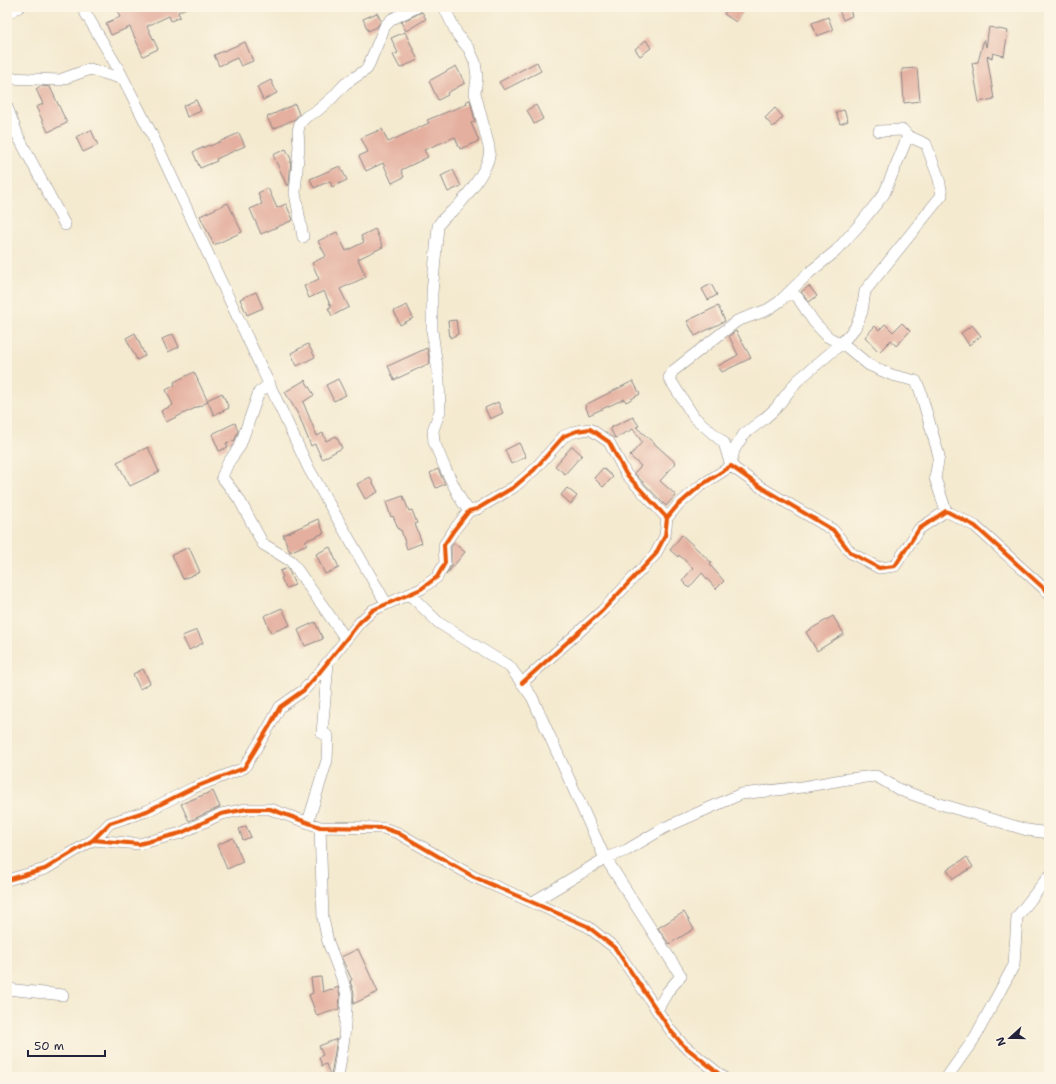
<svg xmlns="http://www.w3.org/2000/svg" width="1056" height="1084" font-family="'Shantell Sans',sans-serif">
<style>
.building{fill:#e4af9f}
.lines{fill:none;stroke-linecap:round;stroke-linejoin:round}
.street-casing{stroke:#8b8686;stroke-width:12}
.street{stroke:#fff;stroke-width:11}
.cycleway-casing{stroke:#fcf5e5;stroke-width:6}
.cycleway{stroke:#e8590c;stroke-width:4}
</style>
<rect width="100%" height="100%" fill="#fcf5e5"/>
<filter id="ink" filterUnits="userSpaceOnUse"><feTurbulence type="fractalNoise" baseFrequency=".025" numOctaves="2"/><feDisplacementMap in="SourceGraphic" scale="8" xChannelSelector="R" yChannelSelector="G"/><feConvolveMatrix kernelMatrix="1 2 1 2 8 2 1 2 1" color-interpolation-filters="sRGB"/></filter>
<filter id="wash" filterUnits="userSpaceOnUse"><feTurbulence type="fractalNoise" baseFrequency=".012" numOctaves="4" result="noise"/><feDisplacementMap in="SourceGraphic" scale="16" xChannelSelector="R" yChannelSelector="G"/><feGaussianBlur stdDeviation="0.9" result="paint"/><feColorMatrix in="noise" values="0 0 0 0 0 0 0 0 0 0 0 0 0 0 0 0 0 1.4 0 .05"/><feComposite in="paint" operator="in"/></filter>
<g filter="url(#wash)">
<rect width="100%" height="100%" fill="#f4ead0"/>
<g id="blocks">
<!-- building -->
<path class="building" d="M116,7H188L178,12L180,17L171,21L169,16L147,26L158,49L143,56L130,27L111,35L106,23L120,17Z
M729,7H739L744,10L736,22L724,14Z
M849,7L852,16L843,20L839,10Z
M422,12L426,19L406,31L401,22Z
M377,13L381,21L377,27L368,31L363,19Z
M828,17L833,30L817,36L812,23Z
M989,27L1008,31L1004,56L993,53L992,58L987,56L994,99L979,102L972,63L978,62L984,39L986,47Z
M405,32L418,60L400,68L393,55L398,53L391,38Z
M646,40L651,48L640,56L635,49Z
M245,42L253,61L241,66L237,58L219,66L214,55Z
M537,62L541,71L504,90L499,82Z
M456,66L465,83L447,93L448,95L438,100L429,81Z
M917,68L920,101L904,103L902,69Z
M271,80L277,93L263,100L257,87Z
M41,86L50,87L67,123L48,132L36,107L43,104L36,89Z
M196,100L201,111L187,117L183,106Z
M470,100L475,121L471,123L479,141L460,149L455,137L424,150L428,157L401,170L404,177L392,183L383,163L366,171L359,156L368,152L361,138L382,129L388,142L429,123L427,120L467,104L466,101Z
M295,104L299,114L295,119L273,129L267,117Z
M536,105L543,119L534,124L527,110Z
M775,108L783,117L773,127L765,118Z
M844,110L848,121L840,124L836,112Z
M91,130L98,145L83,152L76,137Z
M239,133L245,146L216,159L217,161L200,168L193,152L209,145L210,146Z
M286,149L291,159L289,185L287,186L273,155Z
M340,166L347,180L332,187L330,181L314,188L310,179Z
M453,170L461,186L448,192L441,176Z
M268,188L277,208L286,204L293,220L261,234L250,209L262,204L258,193Z
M228,203L242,232L214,245L200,216Z
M375,229L383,247L358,259L366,277L340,289L349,307L332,316L328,308L331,307L324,291L309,298L304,286L319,279L312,263L326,256L318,241L337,232L346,251L364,242L361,236Z
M711,284L717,295L708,300L702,289Z
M809,286L817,296L809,302L801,292Z
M256,292L263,308L247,315L240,299Z
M407,305L413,318L400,325L394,311Z
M718,306L725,321L695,336L687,321Z
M456,320L458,334L450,338L448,321Z
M902,323L910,331L896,346L891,340L879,352L865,337L875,326L879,330L885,324L893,332Z
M972,325L981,336L969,345L961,333Z
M736,331L751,358L722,372L718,366L738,355L729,336Z
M135,333L145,356L137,360L126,338Z
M173,334L179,347L168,352L162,339Z
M308,344L315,357L297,366L291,353Z
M427,348L430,363L394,380L388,366Z
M194,372L208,402L166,422L161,411L173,405L166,390L175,385L174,382Z
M338,379L346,395L334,401L326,385Z
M305,380L314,395L303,402L317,436L323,433L326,441L336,436L342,448L322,459L315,444L311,446L299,416L285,392Z
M633,381L640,394L626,402L624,399L589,415L585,405Z
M222,393L229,408L214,415L207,400Z
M498,402L503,413L490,419L485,408Z
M633,417L639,426L636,427L676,463L660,481L676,495L666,506L634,473L641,466L630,456L642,442L633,429L615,438L610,428Z
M235,423L238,431L235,440L226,443L228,447L219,451L212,434Z
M519,443L526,457L511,464L505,450Z
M572,446L582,455L565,474L555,466Z
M148,447L159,472L130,486L117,462Z
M603,468L613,477L603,487L594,478Z
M438,469L445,484L436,488L430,473Z
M370,477L378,492L365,499L357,484Z
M567,488L577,496L571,504L561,495Z
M403,496L409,511L412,510L417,523L415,524L422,543L407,549L401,530H399L393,516L391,517L386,502Z
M318,519L324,533L305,541L307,544L290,552L283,535Z
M682,535L712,563L710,565L724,581L716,589L702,573L689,588L682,581L693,568L679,555L678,557L670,550Z
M454,543L465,552L446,575L451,566V547Z
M189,547L200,572L183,579L172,555Z
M330,547L339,568L325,574L316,554Z
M288,568L295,585L286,588L281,578L283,577L280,571Z
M282,608L290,625L271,633L264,616Z
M833,616L844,634L817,651L806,632Z
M315,622L323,639L305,646L298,630Z
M197,630L203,643L189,650L182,636Z
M143,669L150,683L140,689L133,674Z
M213,791L220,807L189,821L181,804Z
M246,826L251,837L243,840L239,829Z
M233,838L243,862L227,869L217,845Z
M967,857L973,867L953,879L947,870Z
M684,912L694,929L669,944L658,928Z
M358,949L378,992L353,1004L354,993L350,981L352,980L341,957Z
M321,977L323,992L331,989L332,990L338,987L340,996L339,1009L317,1016L309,995L313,993L311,978Z
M337,1039L331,1076V1077L326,1064L322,1066L319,1057L323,1055L319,1046Z"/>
</g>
</g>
<g filter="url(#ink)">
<use href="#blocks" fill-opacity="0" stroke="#8b8686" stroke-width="1"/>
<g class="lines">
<defs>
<path id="street" d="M82,7L119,70L155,141L309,469L386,603
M444,7L457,34L469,49L475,62L477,77L475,93L489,147C489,150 490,153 489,156C487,170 467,196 458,206C450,214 444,215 438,226L432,293V330L439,381L440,411L433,430L434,442L445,468L461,500L469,511
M7,13L19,7
M7,78L60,80L90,69L123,79
M7,107L18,136L65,225
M303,237L295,193L299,146L298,131L300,123L307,116L317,111L332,98L345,84L367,69L385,26L392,19L417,7
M790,292L798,298L814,322L828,337L847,347L869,365L892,375L916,381L920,390L939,456L935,478L946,511
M270,384L259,392L240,446L228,463L222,477L239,499L263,544L291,561L346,639
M731,464L734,450L744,434L764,419L776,408L797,381L841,344L855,328L862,312L865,291L942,195L939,179L926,144L908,136L903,130L879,131
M731,466L724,443L694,417L669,378L673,371L737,321L767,310L779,302L810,272L836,251L860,224L884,194L908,136
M409,594L439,623L510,667L532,697L603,854L681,976L668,991L657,1010
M522,683L602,611L655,555L665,536L667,518L677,506L700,486L731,466L762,488L833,530L851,553L879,568L895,566L919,529L946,511L975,526L1049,593
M308,822L327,760L328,736L322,733L328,663
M320,827L323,918L328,942L343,981L347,995L344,1038L338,1077
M93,840L110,823L147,811L193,788L244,768L269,727L280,707L304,690L319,673L360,622L373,610L421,589L437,577L445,563L444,545L454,530L469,511L477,509L514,487L534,470L564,436L577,431L590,429L609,442L626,474L667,518
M7,880L45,869L93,840L139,844L181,833L221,814L247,809H270L320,827L383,828L398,833L474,877L587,926L615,948L671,1031L683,1045L723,1077
M533,902L606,858L627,850L664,828L741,794L802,787L847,779L876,776L900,790L937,803L1027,830L1049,833
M7,989L63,995
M947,1077L974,1039L1014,965L1017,917L1049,876"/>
</defs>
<!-- street casing -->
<use href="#street" class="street-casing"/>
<!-- street -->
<use href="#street" class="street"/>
<defs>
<path id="cycleway" d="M522,683L602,611L655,555L665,536L667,518L677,506L700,486L731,466L762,488L833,530L851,553L879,568L895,566L919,529L946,511L975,526L1049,593
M93,840L110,823L147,811L193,788L244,768L269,727L280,707L304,690L319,673L360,622L373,610L421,589L437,577L445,563L444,545L454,530L469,511L477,509L514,487L534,470L564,436L577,431L590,429L609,442L626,474L667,518
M7,880L45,869L93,840L139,844L181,833L221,814L247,809H270L320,827L383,828L398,833L474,877L587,926L615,948L671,1031L683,1045L723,1077"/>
</defs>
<!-- cycleway casing -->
<use href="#cycleway" class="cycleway-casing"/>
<!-- cycleway -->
<use href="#cycleway" class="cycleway"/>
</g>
</g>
<!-- margin -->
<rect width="1056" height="1084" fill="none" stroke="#fcf5e5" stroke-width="24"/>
<!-- north arrow -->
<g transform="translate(1010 1038) rotate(249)" stroke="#fcf5e5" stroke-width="3" paint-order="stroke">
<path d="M0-3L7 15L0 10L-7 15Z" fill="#22223b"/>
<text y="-6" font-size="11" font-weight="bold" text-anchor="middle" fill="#22223b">N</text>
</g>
<!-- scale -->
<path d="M28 1050v6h77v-6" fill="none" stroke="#22223b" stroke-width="2"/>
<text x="34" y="1050" font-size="12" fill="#22223b" stroke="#fcf5e5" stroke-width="3" paint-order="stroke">50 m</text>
</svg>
